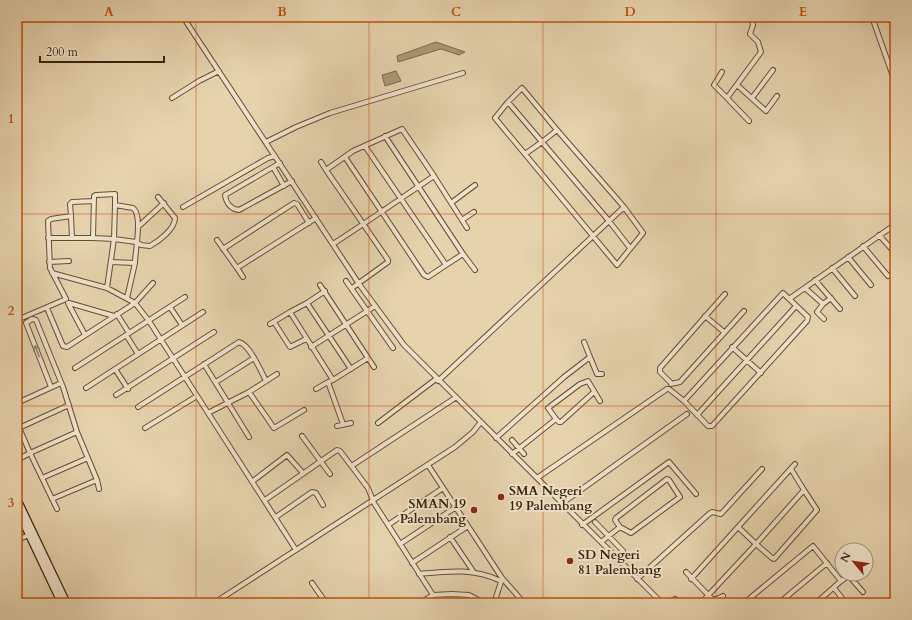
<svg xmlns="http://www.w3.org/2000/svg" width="912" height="620" font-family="Cardo,serif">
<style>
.water{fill:#aa9877;stroke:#7c6a4d}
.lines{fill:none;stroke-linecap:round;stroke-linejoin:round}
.street-casing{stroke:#635035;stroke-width:6}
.secondary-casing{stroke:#37240d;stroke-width:8}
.street{stroke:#efe2ca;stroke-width:4}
.secondary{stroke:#efe2ca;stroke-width:5.5}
.oneway{stroke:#93836c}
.grid{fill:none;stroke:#c54e0c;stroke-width:1;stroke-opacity:0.55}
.poi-dot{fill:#8f2418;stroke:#efe2ca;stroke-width:1.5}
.labels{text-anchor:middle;stroke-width:4;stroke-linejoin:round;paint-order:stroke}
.poi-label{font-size:13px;font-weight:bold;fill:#37240d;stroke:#efe2ca;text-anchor:start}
.neatline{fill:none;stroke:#c54e0c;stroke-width:1.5}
.grid-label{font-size:13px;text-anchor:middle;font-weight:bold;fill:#c54e0c}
</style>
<rect width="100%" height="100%" fill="#e6d3ae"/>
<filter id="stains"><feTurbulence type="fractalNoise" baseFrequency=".005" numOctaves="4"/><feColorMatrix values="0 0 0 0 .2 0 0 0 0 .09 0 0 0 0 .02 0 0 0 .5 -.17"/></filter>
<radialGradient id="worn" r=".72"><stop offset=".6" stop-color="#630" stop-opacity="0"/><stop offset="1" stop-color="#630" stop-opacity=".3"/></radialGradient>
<!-- water -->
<path class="water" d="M436,42L465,52L459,55L441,49L398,62L397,56Z
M396,71L401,81L385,86L382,75Z"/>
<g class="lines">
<defs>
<path id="street" d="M183,17L359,284L404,345L662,603
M872,17L895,82
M722,72L714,85L727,98L761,52L758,42L750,34L753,25L751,17
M737,85L766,111L777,96
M172,98L199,81L219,71
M727,98L749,121
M752,98L773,70
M508,102L522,88L557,130
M385,136L463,254L446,265
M266,142L296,127L330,113L463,73
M525,154L542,142L508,102L495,118L617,265L643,233L624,207L557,130L542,142L609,221L630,248
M345,157L424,275L428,277L446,265L365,146
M321,162L326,170
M280,163L225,195C226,203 231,209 239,210L292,181
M273,167L284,186
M434,176L467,228
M451,203L475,185
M183,207L268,158L275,156
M71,216L72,238
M462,220L474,212
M138,227L164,203
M879,235L895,253
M48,238H93
M217,240L237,268L316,218
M333,244C367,222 400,199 434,176L402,129L353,151L326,170L388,260V262L352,288
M863,246L888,276
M223,249L294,203L297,204L309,223
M463,254L475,270
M848,257L871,285
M49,262L69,261
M111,262L135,263L127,298
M135,263C135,251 143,215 133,208L115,205L114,239L136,242L141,245L150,246C159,241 175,229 175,218L158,197
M237,268L243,277
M832,268L855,296
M52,273L107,288L135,303L149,321L296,550
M815,280L840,309
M346,281L393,348
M107,288L114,239L93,238L94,196L96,195L115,194V205
M805,288L823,304
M789,299L893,226
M68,303L85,335
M69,303L114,316
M307,303L325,291
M170,307L182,325
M47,308L63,346L67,347L135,303L153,283
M290,312L307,303L351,369
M117,314L129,333
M705,316L724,332
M824,319L817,312L823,304L831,298
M17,320L66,299L50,268L48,221L51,219L71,216L70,204L72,202L94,201
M274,322L290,347L306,339
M270,324L290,312L333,380L368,358L320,285
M126,335L138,354
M584,342L590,357
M311,347L375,306
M732,347L761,373
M368,358L374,367
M204,364L249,437
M75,368L185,297
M115,369L128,389
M333,380L328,382L343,424
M438,381L624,207
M216,382L254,358
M671,383L660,372V368L725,294
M671,384L680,382L744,311
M51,387L26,323L32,319L36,320L63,387L77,432L30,453L57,509
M86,388L203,312
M316,389L328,382
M249,392L274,428L304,410
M116,395L214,332
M17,403L61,383
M138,407L239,342C250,345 261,371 266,381
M208,413L249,392L277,374
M697,415L796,306
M556,419L559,422H561L594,392
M17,423L30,453L17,460
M378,423L436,379
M337,426L351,423
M19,428L69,405
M145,428L197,396
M302,436L330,474
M496,438L564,377L590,357L597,374H602
M512,440L524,454
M512,454L556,419L548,408L580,384L588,381L600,401
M353,465L455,398
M428,465L502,578L524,603
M791,469L804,490
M42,478L88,458
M537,478L667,389H669L684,401L783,293L808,317L807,321L712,426H708L684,401
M97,480L99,489
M253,481L287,455L303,473
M804,490L817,510L774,559L772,558L756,544Z
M52,499L97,480L77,432
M265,500L337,450L340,451L368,488L374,503L433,595
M561,504L687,414
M276,517L312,492L316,493L323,505
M595,522L623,551
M388,525L443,488
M582,525L669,462L696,494
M450,537L473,571
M17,540L29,535
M601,542L620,527L615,520L616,518L667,479L669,480L680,497L631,533L620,527
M400,544L456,507
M412,563L468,526
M686,572L712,599H717L723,596
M419,574C450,571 473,568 501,581
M849,576L863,592
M637,579L709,514L712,512L721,514L762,469
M691,579L738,527
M312,583L326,603
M834,588L846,603
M214,603L455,447L473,432L480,423
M420,603L433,595L452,594L469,595L484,603
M494,603L502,579
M669,603L675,599
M701,603L756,544L738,527L795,464
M744,603L813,546L841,581L851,574
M779,603L827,563
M816,603L841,581"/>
<path id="secondary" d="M17,498L67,603
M17,510L61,603"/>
</defs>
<!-- street casing -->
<use href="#street" class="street-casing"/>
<!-- secondary casing -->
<use href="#secondary" class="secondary-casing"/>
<!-- street -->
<use href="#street" class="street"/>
<!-- secondary -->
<use href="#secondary" class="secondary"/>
</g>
<!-- one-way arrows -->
<defs><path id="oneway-shaft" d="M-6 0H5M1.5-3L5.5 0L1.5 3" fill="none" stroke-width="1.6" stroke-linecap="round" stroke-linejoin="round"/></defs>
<use class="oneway" href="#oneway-shaft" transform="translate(37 351) rotate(-112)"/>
<!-- grid -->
<path class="grid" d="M196,17V603M369,17V603M543,17V603M716,17V603M17,214H895M17,406H895"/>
<!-- markers -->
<g class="poi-dot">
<circle cx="501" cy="497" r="4"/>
<circle cx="474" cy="510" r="4"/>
<circle cx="570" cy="561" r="4"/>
</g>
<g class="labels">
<!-- poi labels -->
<g class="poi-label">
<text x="509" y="495">SMA Negeri<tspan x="509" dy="15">19 Palembang</tspan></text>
<text x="466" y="508" text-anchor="end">SMAN 19<tspan x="466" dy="15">Palembang</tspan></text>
<text x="578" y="559">SD Negeri<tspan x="578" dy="15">81 Palembang</tspan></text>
</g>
</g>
<!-- margin -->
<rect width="912" height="620" fill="none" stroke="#e6d3ae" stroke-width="44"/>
<!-- north arrow -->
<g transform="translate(854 562) rotate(299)"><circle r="19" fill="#efe2ca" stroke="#a5967e"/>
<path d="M0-3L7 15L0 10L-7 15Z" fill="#8f2418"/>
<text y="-6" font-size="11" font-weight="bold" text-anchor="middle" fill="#37240d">N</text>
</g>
<!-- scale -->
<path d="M40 56v6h124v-6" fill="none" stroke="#37240d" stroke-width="2"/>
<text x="46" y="56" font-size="12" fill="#37240d" stroke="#efe2ca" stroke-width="3" paint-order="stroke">200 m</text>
<rect x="22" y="22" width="868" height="576" class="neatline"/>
<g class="grid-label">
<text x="109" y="16">A</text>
<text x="282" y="16">B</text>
<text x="456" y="16">C</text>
<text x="630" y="16">D</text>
<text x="803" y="16">E</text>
<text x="11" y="123">1</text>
<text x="11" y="315">2</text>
<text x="11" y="507">3</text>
</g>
<rect width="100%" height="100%" filter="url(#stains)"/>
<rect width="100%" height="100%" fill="url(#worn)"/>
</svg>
